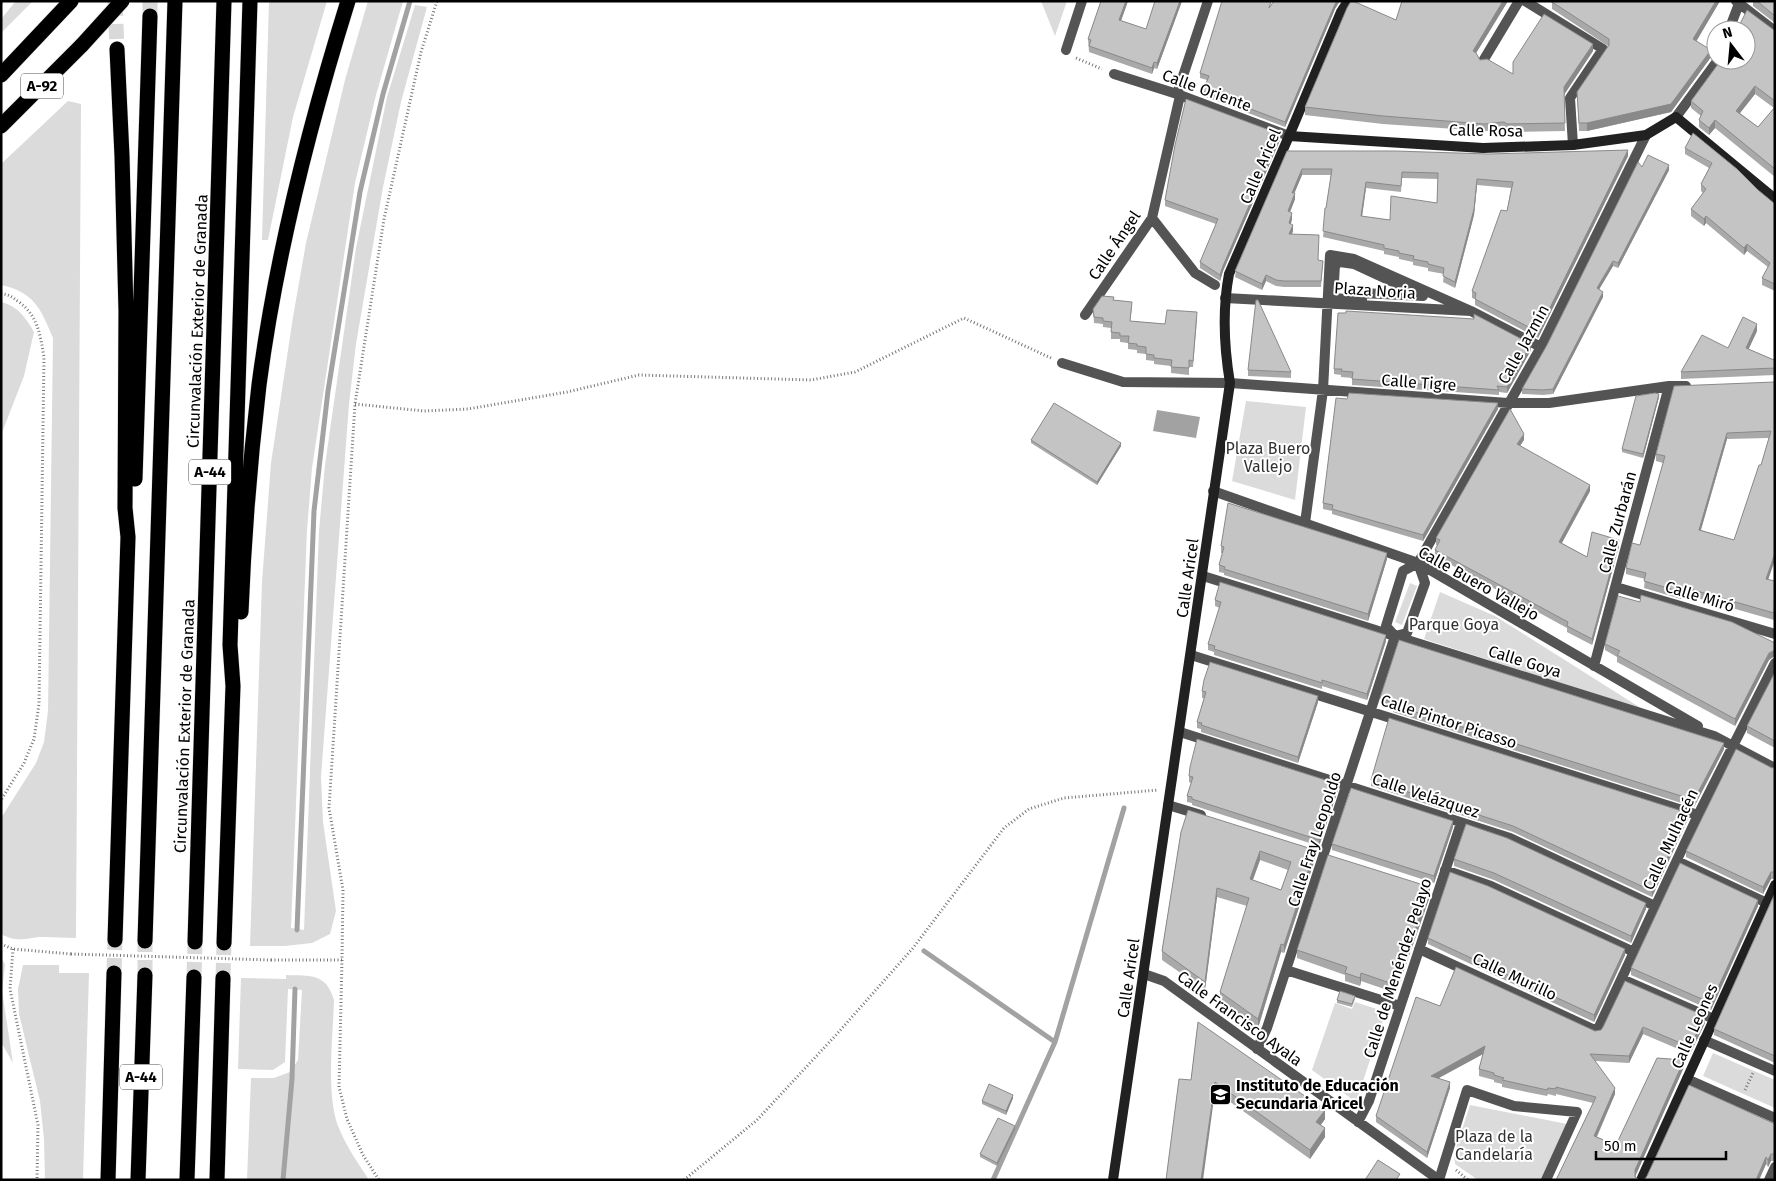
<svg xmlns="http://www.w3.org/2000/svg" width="1776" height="1181" font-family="'Fira Sans',sans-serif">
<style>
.green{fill:#dbdbdb}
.water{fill:#a2a2a2}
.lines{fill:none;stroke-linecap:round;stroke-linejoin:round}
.stream{stroke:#a2a2a2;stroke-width:5}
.highway-tunnel{stroke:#d9d9d9;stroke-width:15;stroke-dasharray:15 8;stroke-linecap:butt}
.highway-casing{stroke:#dbdbdb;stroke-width:16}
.path{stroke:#767676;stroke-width:3;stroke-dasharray:1 2.5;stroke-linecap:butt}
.street{stroke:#545454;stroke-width:10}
.secondary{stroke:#212121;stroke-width:10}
.highway{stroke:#000;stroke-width:15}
.highway-bridge-casing{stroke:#dbdbdb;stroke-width:16;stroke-linecap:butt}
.path-bridge{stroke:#767676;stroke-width:3;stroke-dasharray:1 2.5;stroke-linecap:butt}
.highway-bridge{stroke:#000;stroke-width:15}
.wall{fill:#a9a9a9;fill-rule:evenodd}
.shaded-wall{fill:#898989}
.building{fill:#c4c4c4;stroke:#898989;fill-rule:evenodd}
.labels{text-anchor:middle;stroke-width:4;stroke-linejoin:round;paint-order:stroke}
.shield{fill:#fff;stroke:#4c4c4c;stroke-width:1}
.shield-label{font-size:15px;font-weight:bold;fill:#000}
.street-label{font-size:16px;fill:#000;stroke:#fff}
.park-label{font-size:16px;fill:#323232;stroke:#fff}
.poi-label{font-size:16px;font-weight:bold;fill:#000;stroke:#fff;text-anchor:start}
</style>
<rect width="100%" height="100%" fill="#fff"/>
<!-- green -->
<path class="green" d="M16,1H33L1,33V19Z
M269,1H327L293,117L268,240H262Z
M368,1H403L376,95L355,183L312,468L307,530L291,928L304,930L319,531L325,465L356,248L387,97L415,5L427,7L401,102L383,187L356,344L349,404L321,777L323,822L336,911L330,934L312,943L285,946H250L262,582L271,463L293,317L306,243L345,80Z
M1041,1H1067L1055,36Z
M68,101L81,104L76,938C65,938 54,937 44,937C27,937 19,944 1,934V818L36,763L44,742L48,711L53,338C41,309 34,292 1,285V164Z
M1,302C18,306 26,318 34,332L24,376L1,435Z
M1246,401L1306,407L1295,500L1232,481Z
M1410,583L1417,586L1402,625L1395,622Z
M1440,592L1495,616L1644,710L1424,639Z
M1,956L5,965L2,991L13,1063L1,1042Z
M23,965H59V973H89L83,1180H45L44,1139L40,1101L19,1014L18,989Z
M286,975C311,976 326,973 334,1000C333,1036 326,1094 338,1126C346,1146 358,1163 369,1180H247L251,1078H274L290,1072L298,1060L302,990L288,989L285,1062L273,1070L238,1069L241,978L286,979Z
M1355,1002L1386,1012L1356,1102L1312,1070L1335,1003L1352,1009Z
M1713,1053L1775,1080V1108L1703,1076Z
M1470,1105L1567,1124L1543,1180H1478L1455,1164L1454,1154Z"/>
<!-- water -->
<path class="water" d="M1157,410L1200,417L1196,438L1153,431Z"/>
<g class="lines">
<!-- stream -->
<path class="stream" d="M297,930L314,511L328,391L360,192L383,94L410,1
M924,951L1055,1042
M283,1180L292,1079L295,989
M993,1180L1055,1042L1124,808"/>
<!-- highway-tunnel -->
<path class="highway-tunnel" d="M115,1L117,49
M150,16V1
M114,973L115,940
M145,975V941
M194,977L195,942
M223,978L224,943"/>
<defs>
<path id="highway" d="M1,75L71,1
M1,126L82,45
M135,479L150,16
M241,612C244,537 250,461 259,385C276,255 309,126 348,1
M115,940L128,537L125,508L126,311L122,156L117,49
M145,941L175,1
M195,942L224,1
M224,943L233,686L230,645L250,1
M108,1180L114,973
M138,1180L145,975
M187,1180L194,977
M217,1180L223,978"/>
</defs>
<!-- highway casing -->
<use href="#highway" class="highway-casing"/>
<!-- path -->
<path class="path" d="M1,3L2,1
M1076,58L1102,69
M1,294C9,294 12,297 19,302C38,316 40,334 44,357L39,704L34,739L24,763L1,800
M355,404L424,411L468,409L567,392L639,375L811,380L855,372L964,318L1051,358
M1,944L13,949L71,954
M13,949L10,989L38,1125L37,1180
M271,960H342L343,890L329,808L355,404L384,219L421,52L437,1
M342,960L339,1087L347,1119L363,1155L379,1180
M1745,1090L1753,1073
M1456,1170L1468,1180
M684,1180L757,1120L836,1035L913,948L1004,828L1029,809L1064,798L1158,790"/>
<!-- street -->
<path class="street" d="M1525,1L1603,49L1570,98L1573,145
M1736,1L1775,31
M1729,30L1740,1
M1066,50L1082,1
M1483,61L1519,1
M1114,74L1177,94L1289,136
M1177,94L1208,1
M1676,117L1718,60
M1152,218L1195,273L1215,285
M1340,262L1354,264L1423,296L1362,293V300L1333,298L1335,265Z
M1225,298L1471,311L1541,347
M1085,315L1152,218L1179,100
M1062,363L1123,382L1230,383L1508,403H1549L1669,386H1686
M1213,491L1418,563L1698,726
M1305,523L1323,390L1330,255L1354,259L1471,311
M1418,563L1541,347L1646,135
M1418,563L1425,583L1407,633L1395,636L1386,626L1403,571Z
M1203,576L1714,736L1775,768
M1616,587L1775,634
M1191,655L1698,815
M1594,666L1669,386
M1180,732L1510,838L1655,906
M1168,805L1201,815
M1677,861L1767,903
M1445,870L1491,886L1634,952
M1419,949L1597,1031L1698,815L1775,663
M1286,970L1400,1006
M1144,974L1164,981L1439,1180
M1622,979L1714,1019
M1704,1040L1775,1071
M1257,1049L1267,1028L1395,636
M1687,1079L1775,1118
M1358,1122L1369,1101L1461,823
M1439,1180L1467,1090L1514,1106L1577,1112L1546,1180
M1769,1180L1775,1167"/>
<!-- secondary -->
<path class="secondary" d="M1289,136L1483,148L1573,145L1646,135L1676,117L1775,199
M1113,1180L1230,383C1224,347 1222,311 1229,274L1289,136L1341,12L1348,1
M1641,1180L1775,885"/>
<!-- highway -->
<use href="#highway" class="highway"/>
<defs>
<path id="highway-bridge" d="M82,45L122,1"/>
</defs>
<!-- highway-bridge casing -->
<use href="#highway-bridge" class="highway-bridge-casing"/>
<!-- path-bridge -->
<path class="path-bridge" d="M71,954L271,960"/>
<!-- highway-bridge -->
<use href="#highway-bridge" class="highway-bridge"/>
</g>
<!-- wall -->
<path class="wall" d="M1101,1H1128L1121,21L1146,29L1182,1L1157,69L1154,68L1152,74L1089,52L1088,39Z
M1402,1H1508L1476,53L1480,60L1513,74L1593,51L1564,94L1565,131L1507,132L1504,130L1484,131L1383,124L1305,115V107L1396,20Z
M1549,1H1720L1696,41L1711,57L1671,112L1587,131H1579L1577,92L1608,46L1552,9V3Z
M1753,1H1775V23L1753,6Z
M1272,5L1335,9L1285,127L1203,96V91L1207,80L1200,78V73Z
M1774,30H1775V177L1715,128L1709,135L1699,127V120L1701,116L1691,108V101ZM1755,94L1774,108L1758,127L1740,113Z
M1280,140L1223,271L1220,281L1200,268V262L1216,224L1165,206V200Z
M1685,148L1758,190L1775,204V291L1762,285V278L1768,267L1747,251L1744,255L1706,223L1704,226L1691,216V209L1703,193L1701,191V184L1709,168L1685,154Z
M1287,151L1489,154L1628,156L1538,338L1475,305V299L1472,298V291L1507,211L1511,188L1477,185L1474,215L1455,288L1443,282L1444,274L1428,271V268L1413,265V262L1399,259V257L1384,254V251L1323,237L1326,208L1331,175H1302L1294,193L1295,199L1290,212L1292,219L1291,224L1293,231L1292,234L1318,260L1323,261L1321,287H1284L1276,286L1266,281L1262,290L1235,277L1236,270ZM1402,178L1438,179L1437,203L1390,220L1362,217L1366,188L1401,192Z
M1642,167L1669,170L1618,268L1613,266L1599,289L1603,297L1553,394L1543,395L1522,394V389L1547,345Z
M1114,300L1132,308L1130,321L1165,324L1197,319L1193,367H1189V375L1171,373V366L1154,364V361L1146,360V354L1137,353V350L1128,349V343L1120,342V339H1111V328L1103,327V324L1094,323L1093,309Z
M1757,331L1748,349L1774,360L1775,358V375L1681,379V372L1728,348Z
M1531,350L1507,393L1499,392V395L1352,385V378L1341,377V375L1334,374V369Z
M1248,370L1291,372V378L1248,376Z
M1775,382L1768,580L1775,581L1774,620L1683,594L1681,599L1644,588L1645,579L1626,574V568L1640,545L1663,463L1656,461V454ZM1769,438L1761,465L1734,540L1701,530L1727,439Z
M1659,397L1643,458L1622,452V449Z
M1347,399L1498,409L1423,541L1332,514V511L1323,509V503Z
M1031,440L1121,446L1097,485L1031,443Z
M1524,440L1520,446L1590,491L1562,543L1587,557L1619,546L1592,645L1567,632V628L1435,556V550L1438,545H1436V538Z
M1221,546L1387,559L1368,621L1224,575V573L1219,572V565L1223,553H1221Z
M1215,600L1386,641L1367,700L1322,686V689L1214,655V652L1208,650V644L1220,608L1215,606Z
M1605,644L1769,660L1735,726L1617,662V657L1605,650Z
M1775,672V748L1747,733V726Z
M1202,691L1318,702L1298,763L1201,732V729L1197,728V722L1204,698H1202Z
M1380,698L1724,749L1694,807L1393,712V710L1380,705Z
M1775,767V879H1771L1763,894L1686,857V851L1772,768Z
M1189,776L1338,790L1319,846L1192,805V803L1187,802V796L1191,783L1189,782Z
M1371,780L1688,819L1652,897L1513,832L1371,786Z
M1453,827L1434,883L1332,850V844Z
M1181,832L1315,859L1284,953L1281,952L1258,1028L1220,1001V992L1247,906L1217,897L1205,990L1162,960V951ZM1260,860L1288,870L1281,890L1253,880Z
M1454,859L1646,909L1631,943L1494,880L1454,866Z
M1775,893V1063L1714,1035V1029Z
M1430,896L1396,993L1361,981L1360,986L1345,981V975L1297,958V950Z
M1758,906L1711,1010L1631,975V968Z
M1428,938L1625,955L1594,1022L1428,944Z
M1355,999L1352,1007L1337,1003V1000Z
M1440,1006L1595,1031L1705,1023L1690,1054L1643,1034L1629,1063L1595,1061L1615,1094L1597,1137L1616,1145L1684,1067L1635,1176L1639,1180L1645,1179L1775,1124V1161H1771L1768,1167L1766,1164L1759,1180H1556L1593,1103L1556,1094V1096L1548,1094L1547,1096L1502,1087V1084L1494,1082V1080L1479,1076V1069L1483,1054L1439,1078L1450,1088L1427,1158L1376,1122V1116Z
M1198,1022L1325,1119L1321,1125L1325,1137L1310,1159L1215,1091L1191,1080Z
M1013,1098L1006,1115L982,1104V1101Z
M1015,1129L997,1166L980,1157V1154Z"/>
<!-- shaded-wall -->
<path class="shaded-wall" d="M1126,1H1128L1119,26V20Z
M1180,1H1182L1157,69V63Z
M1337,1H1340L1335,9L1285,127V122L1335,4Z
M1503,1H1508L1473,58V51Z
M1716,1H1720L1693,47V39Z
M1593,44V51L1564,95V87Z
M1711,50V57L1671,112L1587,131V123Z
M1154,62V68L1152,74V68Z
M1755,86V94L1736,118V111Z
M1715,120V128L1709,135V128Z
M1280,134V140L1223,271L1220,281V275L1223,266Z
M1628,150V156L1538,338V332Z
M1669,165V170L1618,268V263Z
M1302,169V175L1292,199V193Z
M1477,179V185L1474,215L1455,288V282Z
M1366,182V188L1361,223V216Z
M1295,193V199L1288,217V211Z
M1292,213V219L1289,229V223Z
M1706,216V223L1704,226V219Z
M1293,225V231L1289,240V234Z
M1747,244V251L1744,255V248Z
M1613,261V266L1597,293V288Z
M1266,275V281L1262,290V284Z
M1603,292V297L1553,394V389Z
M1757,324V331L1746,355V348Z
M1531,344V350L1507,393V387Z
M1659,394V397L1643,458V454Z
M1498,403V409L1423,541V535Z
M1727,433V439L1699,536V530Z
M1524,434V440L1517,450V444Z
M1121,443V446L1097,485V482Z
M1590,485V491L1559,548V542Z
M1619,540V546L1592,645V639Z
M1387,553V559L1368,621V614Z
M1775,553V560L1766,586V579Z
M1683,587V594L1681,599V592Z
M1386,635V641L1367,700V694Z
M1775,650V656L1769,660L1735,726V719L1769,653Z
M1318,696V702L1298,763V757Z
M1724,743V749L1694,807V800Z
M1338,784V790L1319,846V840Z
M1688,813V819L1652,897V891Z
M1453,821V827L1434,883V876Z
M1315,850V859L1284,953V945Z
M1260,851V860L1250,887V879Z
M1771,872V879L1763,894V887Z
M1430,887V896L1396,993V985Z
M1217,888V897L1205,990V982Z
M1758,900V906L1711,1010V1003Z
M1646,903V909L1631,943V936Z
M1281,944V952L1258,1028V1019Z
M1625,949V955L1594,1022V1015Z
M1361,973V981L1360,986V978Z
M1705,1016V1023L1690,1054V1047Z
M1643,1027V1034L1629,1063V1056Z
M1485,1046V1053L1431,1082V1076Z
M1684,1060V1067L1635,1177V1170Z
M1215,1082V1091L1203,1180H1201Z
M1450,1082V1088L1427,1158V1152Z
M1615,1088V1094L1594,1142V1136Z
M1013,1095V1098L1006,1115V1111Z
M1325,1110V1119L1316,1131V1122Z
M1015,1126V1129L997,1166V1163Z
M1325,1128V1137L1310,1159V1150Z
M1771,1154V1161L1768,1167V1160Z
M1766,1157V1164L1759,1180H1756Z"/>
<!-- building -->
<path class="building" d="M1101,1H1126L1119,20L1146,29L1155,1H1180L1157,63L1154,62L1152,68L1089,46L1091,40L1088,39Z
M1222,1H1271L1269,8L1274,1H1337L1335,4L1285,122L1203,91L1209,76L1200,73Z
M1351,1H1353L1396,20L1402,1H1503L1473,51L1476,53L1480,60L1487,59L1513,74V62L1544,14L1593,44L1564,87L1565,123L1507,124L1504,122L1484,124L1383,116L1305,107L1347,8Z
M1552,1H1716L1693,39L1711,50L1671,104L1587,123H1579L1577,92L1609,45V39L1552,2Z
M1757,1H1775V16Z
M1747,10L1774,30H1775V101L1755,86L1736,111L1758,127L1775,107V169L1715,120L1709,128L1699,120L1703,111L1691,101L1721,60H1746V30H1737Z
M1186,99L1280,134L1223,266L1220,275L1200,262L1218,219L1165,200L1175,145Z
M1693,133L1737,169L1758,190L1775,204V284L1762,278L1770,263L1747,244L1744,248L1706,216L1704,219L1691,209L1706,189L1701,184L1712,163L1685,148Z
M1628,150L1538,332L1475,299L1476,293L1472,291L1501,210L1507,211L1513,182L1477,179L1474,209L1455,282L1443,276L1444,268L1428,264V262L1413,259L1414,256L1399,253V251L1384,248V245L1323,231L1325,208H1326L1332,169H1302L1292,193H1295L1288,211L1292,213L1289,223L1293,225L1289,234L1319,235L1318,260L1323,261L1321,281H1284L1276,280L1266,275L1262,284L1235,271L1287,151H1395L1489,154ZM1402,172L1438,173L1437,203L1391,196L1390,220L1361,216L1366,182L1401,186Z
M1648,155L1669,165L1618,263L1613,261L1597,288L1603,292L1553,389L1543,390L1522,389L1547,345L1638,162L1642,167Z
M1102,296L1114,297L1113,300L1132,302L1130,321L1165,324L1167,310L1197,312L1193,361L1189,360V368L1171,367L1172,360L1154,358V355L1146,354V347L1137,346V344L1128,343L1129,336H1120V333L1111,332L1112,322L1103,321V318L1094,317L1093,309Z
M1256,300H1258L1291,372L1248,370Z
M1346,311L1474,319V314L1531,344L1507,387L1497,386L1499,390L1352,379L1353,372L1341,371L1342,369H1334L1338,313H1346Z
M1743,317L1757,324L1746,348L1774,360L1775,358V368L1681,372L1702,335L1728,348Z
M1775,382V553L1766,579L1775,581L1774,613L1683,587L1681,592L1644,581L1646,573L1626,568L1632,543L1640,545L1665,456L1656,454L1674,386ZM1771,431L1761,465H1759L1734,540L1699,530L1727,433Z
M1349,393L1498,403L1423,535L1332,509L1333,505L1323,503L1336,398L1347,399Z
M1655,393L1659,394L1643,454L1622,449L1636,396Z
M1054,403L1121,443L1097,482L1031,440Z
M1510,409L1524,434L1517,444L1590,485L1559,542L1587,557L1592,532L1619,540L1592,639L1567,626L1568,622L1435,550L1440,540L1436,538Z
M1228,503L1387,553L1368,614L1224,569L1225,567L1219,565L1224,547L1221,546Z
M1220,582L1386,635L1367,694L1322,680V683L1214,649L1215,646L1208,644L1221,602L1215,600Z
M1641,595L1732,622L1775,643V650L1769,653L1735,719L1617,655L1620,651L1605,644L1618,596L1640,602Z
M1399,640L1724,743L1694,800L1393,705L1394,703L1380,698Z
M1210,662L1318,696L1298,757L1201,725L1202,723L1197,722L1206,692L1202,691L1204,680Z
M1775,672V741L1747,726Z
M1389,718L1688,813L1652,891L1513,826L1371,780Z
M1197,739L1338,784L1319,840L1192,799V797L1187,796L1193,777L1189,776L1190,767Z
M1736,749L1772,768L1775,767V872H1771L1763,887L1686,851Z
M1351,788L1453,821L1434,876L1332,844Z
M1188,810L1315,850L1284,945L1281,944L1258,1019L1220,992L1249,898L1217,888L1205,982L1162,951L1181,832ZM1260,851L1291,862L1281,890L1250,879Z
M1466,824L1507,838L1646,903L1631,936L1494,873L1454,859Z
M1328,855L1430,887L1396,985L1361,973L1360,978L1345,973L1347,967L1297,950Z
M1680,863L1758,900L1711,1003L1631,968Z
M1450,872L1488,886L1625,949L1594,1015L1428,938Z
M1775,893V1056L1714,1029Z
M1456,967L1595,1031L1601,1030L1603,1027L1625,981L1705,1016L1690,1047L1643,1027L1629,1056L1590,1054L1615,1088L1594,1136L1616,1145L1657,1058L1684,1060L1635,1170V1177L1639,1180L1645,1179L1647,1176L1689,1085L1775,1124V1154H1771L1768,1160L1766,1157L1756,1180H1556L1596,1097L1556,1087V1089L1548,1088L1547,1090L1502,1080L1504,1078L1494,1075V1073L1479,1069L1485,1046L1431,1076L1450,1082L1427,1152L1376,1116L1416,997L1440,1006Z
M1340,991L1355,996L1352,1004L1337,1000Z
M1198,1022L1325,1110L1316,1122L1325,1128L1310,1150L1215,1082L1201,1180H1166L1179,1079L1191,1080Z
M989,1084L1013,1095L1006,1111L982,1101Z
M998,1118L1015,1126L997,1163L980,1154Z
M1378,1160L1400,1174L1396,1180H1365Z"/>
<!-- icons -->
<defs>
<symbol id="school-square" viewBox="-11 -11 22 22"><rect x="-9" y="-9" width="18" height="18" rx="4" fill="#000" stroke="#fff"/><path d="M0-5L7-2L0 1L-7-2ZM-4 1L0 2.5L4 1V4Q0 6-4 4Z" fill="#fff"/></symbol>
</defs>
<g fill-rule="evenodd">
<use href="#school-square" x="1208" y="1082" width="25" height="25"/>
</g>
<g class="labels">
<!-- shield labels -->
<g class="shield">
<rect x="21" y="73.5" width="42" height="25" rx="4"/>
<rect x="189" y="459.5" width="42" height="25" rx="4"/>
<rect x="120" y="1064.5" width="42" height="25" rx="4"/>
</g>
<g class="shield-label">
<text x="42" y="91">A-92</text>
<text x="210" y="477">A-44</text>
<text x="141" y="1082">A-44</text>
</g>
<!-- street labels -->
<g class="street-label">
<text transform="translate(1207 90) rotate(20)" y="6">Calle Oriente</text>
<text transform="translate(1486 130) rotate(1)" y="6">Calle Rosa</text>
<text transform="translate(1260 166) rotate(-67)" y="6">Calle Aricel</text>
<text transform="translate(1114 245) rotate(-56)" y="6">Calle Ángel</text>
<text transform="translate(1375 290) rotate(4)" y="6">Plaza Noria</text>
<text transform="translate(197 321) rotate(-88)" y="6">Circunvalación Exterior de Granada</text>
<text transform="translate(1523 344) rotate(-61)" y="6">Calle Jazmín</text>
<text transform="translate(1419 382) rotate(4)" y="6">Calle Tigre</text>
<text transform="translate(1617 522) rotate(-75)" y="6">Calle Zurbarán</text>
<text transform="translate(1187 578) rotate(-82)" y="6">Calle Aricel</text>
<text transform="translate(1479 583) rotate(29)" y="6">Calle Buero Vallejo</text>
<text transform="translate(1700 596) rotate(17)" y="6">Calle Miró</text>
<text transform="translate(1525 661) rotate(17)" y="6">Calle Goya</text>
<text transform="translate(1449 721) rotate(18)" y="6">Calle Pintor Picasso</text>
<text transform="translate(184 726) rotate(-88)" y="6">Circunvalación Exterior de Granada</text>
<text transform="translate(1426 795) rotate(18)" y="6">Calle Velázquez</text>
<text transform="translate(1314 839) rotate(-72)" y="6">Calle Fray Leopoldo</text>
<text transform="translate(1670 839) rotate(-65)" y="6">Calle Mulhacén</text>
<text transform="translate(1397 968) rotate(-72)" y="6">Calle de Menéndez Pelayo</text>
<text transform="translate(1515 976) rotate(25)" y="6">Calle Murillo</text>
<text transform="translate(1128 978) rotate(-82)" y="6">Calle Aricel</text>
<text transform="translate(1240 1018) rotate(36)" y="6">Calle Francisco Ayala</text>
<text transform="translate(1694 1026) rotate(-66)" y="6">Calle Leones</text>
</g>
<!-- park labels -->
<g class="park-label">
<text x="1268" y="454">Plaza Buero<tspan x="1268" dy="18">Vallejo</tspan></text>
<text x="1454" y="630">Parque Goya</text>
<text x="1494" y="1142">Plaza de la<tspan x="1494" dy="18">Candelaría</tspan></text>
</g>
<!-- poi labels -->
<g class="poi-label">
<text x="1236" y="1091">Instituto de Educación<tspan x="1236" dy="18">Secundaria Aricel</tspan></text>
</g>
</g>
<!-- border -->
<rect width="1776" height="1181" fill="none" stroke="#000000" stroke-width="5"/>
<!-- north arrow -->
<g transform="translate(1731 45) rotate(344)"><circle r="24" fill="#ffffff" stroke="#999999"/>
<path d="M0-4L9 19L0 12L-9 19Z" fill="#000000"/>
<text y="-8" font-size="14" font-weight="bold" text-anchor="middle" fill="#000000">N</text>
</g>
<!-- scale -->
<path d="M1596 1151v8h130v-8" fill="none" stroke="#000000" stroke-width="2.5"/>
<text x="1604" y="1151" font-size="15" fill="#000000" stroke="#ffffff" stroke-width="4" paint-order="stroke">50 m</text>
</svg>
